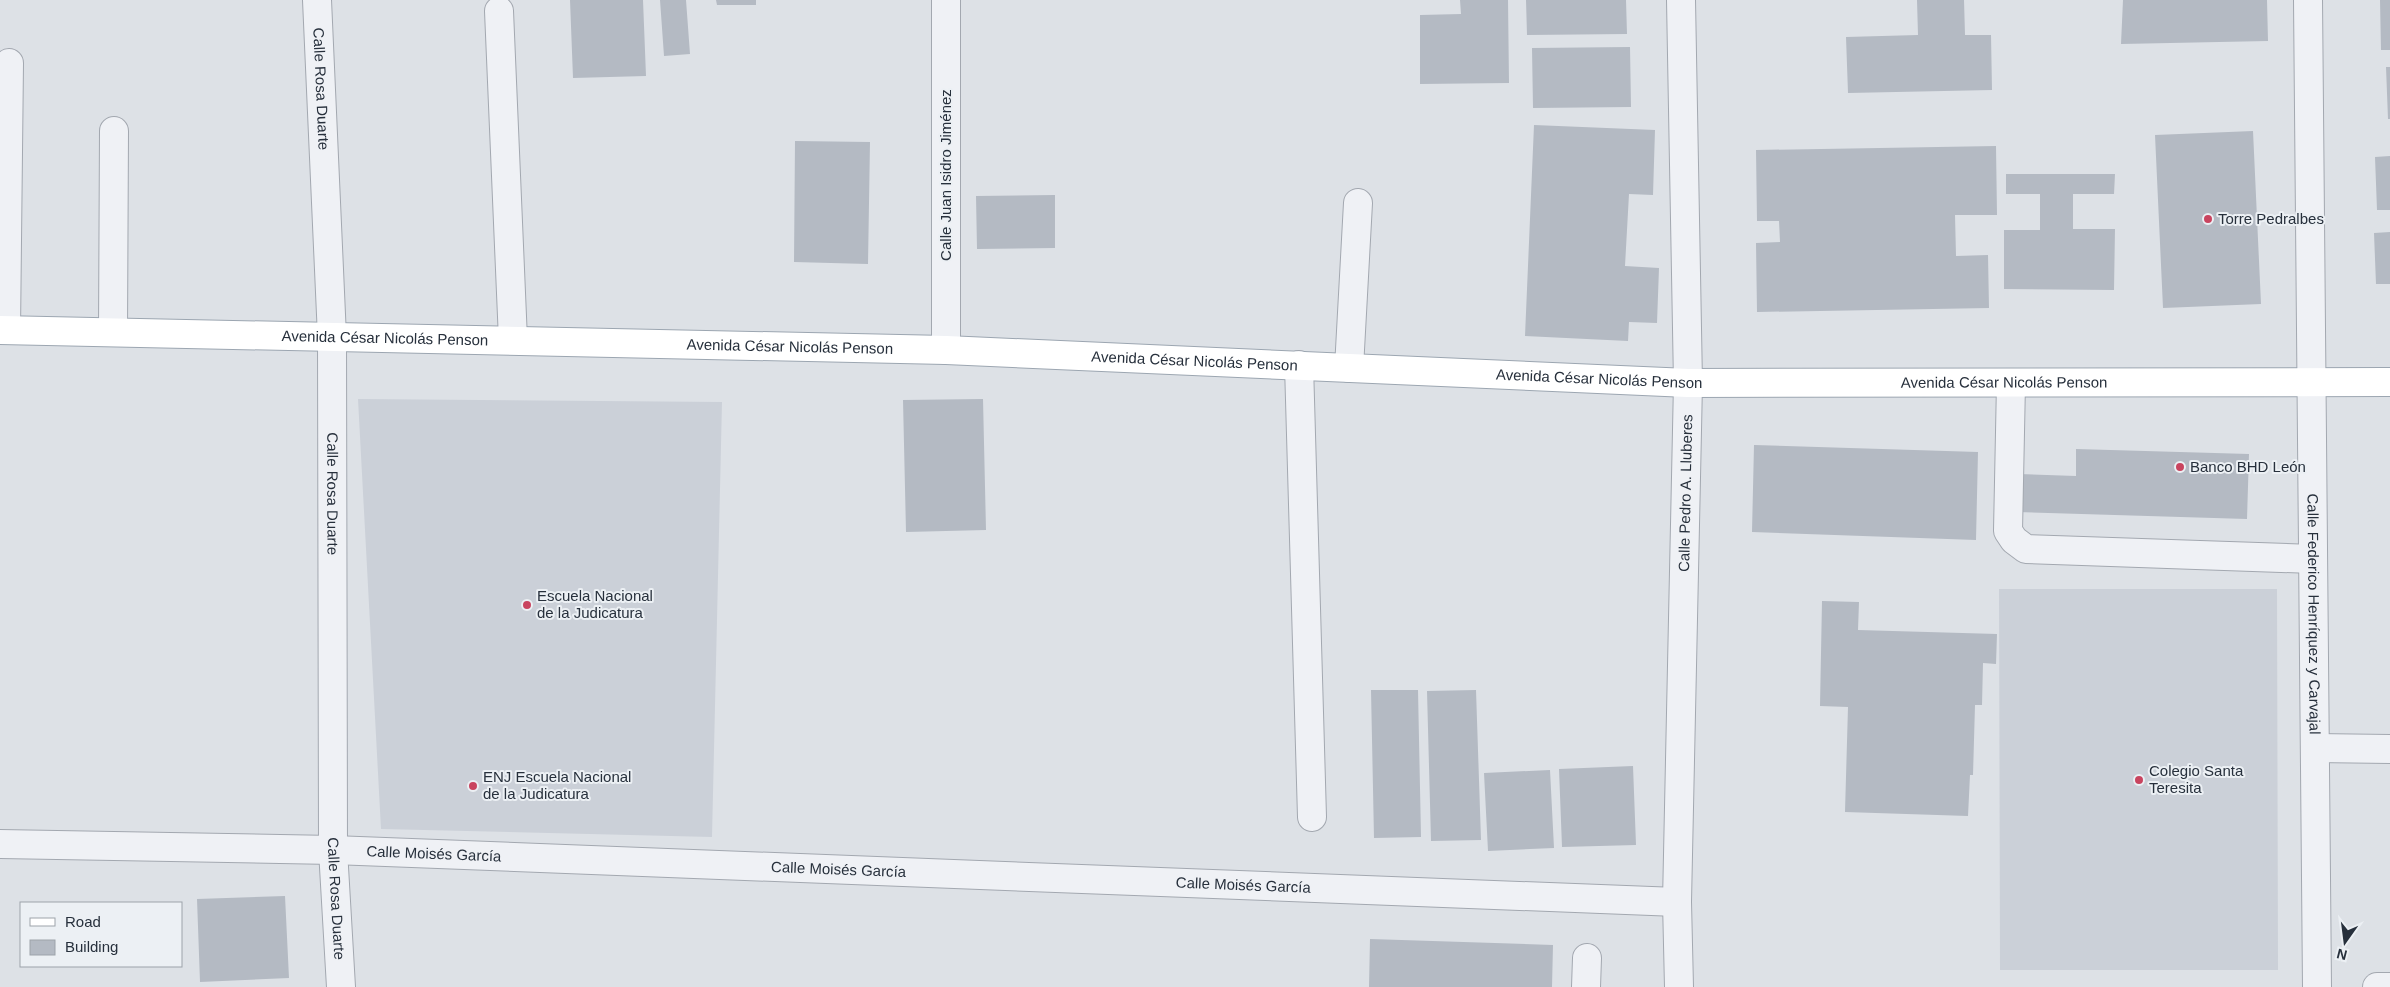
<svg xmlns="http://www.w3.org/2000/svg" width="2390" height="987" font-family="Helvetica,sans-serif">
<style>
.built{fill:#cbd0d8}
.building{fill:#b4bac3}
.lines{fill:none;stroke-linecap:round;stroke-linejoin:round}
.minor-casing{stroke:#a3a8b0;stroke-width:30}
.major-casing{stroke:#9ca6b1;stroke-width:30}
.minor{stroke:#eff1f5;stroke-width:28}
.major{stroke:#fff;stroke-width:28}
.poi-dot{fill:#c9445f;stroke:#ecf0f4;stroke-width:2}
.labels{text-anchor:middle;stroke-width:4;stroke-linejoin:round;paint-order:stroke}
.street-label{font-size:15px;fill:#27303c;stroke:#ecf0f4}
.poi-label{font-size:15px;fill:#27303c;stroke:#ecf0f4;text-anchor:start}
</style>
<rect width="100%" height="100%" fill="#dde1e6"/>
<!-- built -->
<path class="built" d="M358,399L722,402L712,837L381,829Z
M1999,589H2277L2278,970H2000Z"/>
<!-- building -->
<path class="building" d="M570,0H643L646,76L573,78Z
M660,0H686L690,54L664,56Z
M716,0H756V5H717Z
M1460,0H1508L1509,83L1420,84V15L1461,14Z
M1526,0H1626L1627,34L1527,35Z
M1917,0H1964L1965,35H1991L1992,90L1848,93L1846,37L1918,35Z
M2123,0H2267L2268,41L2121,44Z
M2380,0H2390V50H2381Z
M1630,47L1631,107L1533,108L1532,48Z
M2386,67H2390V119H2388Z
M1534,125L1655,130L1653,195L1629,194L1625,266L1659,268L1657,323L1629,322L1628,341L1525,336Z
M2253,131L2261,304L2163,308L2155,135Z
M795,141L870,142L868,264L794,262Z
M1996,146L1997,215H1955L1956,256L1988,255L1989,308L1757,312L1756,243L1780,242L1779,221H1757L1756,150Z
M2390,156V210H2377L2375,157Z
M2006,174H2115L2114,194H2073V229H2115L2114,290L2004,289V230H2040V194H2006Z
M1055,195V248L977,249L976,196Z
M2390,232V284H2376L2374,233Z
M983,399L986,530L906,532L903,400Z
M1754,445L1978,452L1976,540L1752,532Z
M2076,449L2249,454L2247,519L2017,512L2018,474L2076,476Z
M1822,601L1859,602L1858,630L1997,634L1996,664L1983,663L1982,705H1975L1973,775H1970L1968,816L1845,812L1848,707L1820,706Z
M1371,690H1418L1421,837L1374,838Z
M1476,690L1481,840L1431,841L1427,691Z
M1633,766L1636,845L1562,847L1559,769Z
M1550,770L1554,848L1488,851L1484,773Z
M285,896L289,978L200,982L197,899Z
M1370,939L1553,945L1552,987H1369Z"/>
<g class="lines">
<defs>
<g id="minor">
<path id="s1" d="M317,0L332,337L333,850L341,987"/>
<path id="s2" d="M2308,0L2317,987"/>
<path d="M499,11L513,340"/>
<path d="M6,330L9,63"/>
<path d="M113,332L114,131"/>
<path d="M946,350V0"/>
<path d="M1299,365L1312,817"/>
<path d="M1349,368L1358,203"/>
<path d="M2011,383L2008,531L2014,540L2026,549L2313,559"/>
<path d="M2315,748L2390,749"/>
<path id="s3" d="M0,844L333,850L1677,902"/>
<path d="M1586,987L1587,958"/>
<path id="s4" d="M1679,987L1677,902L1688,383L1681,0"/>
<path d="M2377,987H2390"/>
</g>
<g id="major">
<path id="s5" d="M0,330L946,350L1688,383L2390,382"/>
</g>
</defs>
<!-- minor casing -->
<use href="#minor" class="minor-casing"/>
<!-- major casing -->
<use href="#major" class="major-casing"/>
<!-- minor -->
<use href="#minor" class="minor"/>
<!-- major -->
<use href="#major" class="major"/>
</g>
<!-- markers -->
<g class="poi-dot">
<circle cx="2208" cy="219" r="5"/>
<circle cx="2180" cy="467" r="5"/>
<circle cx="527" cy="605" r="5"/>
<circle cx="2139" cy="780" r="5"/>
<circle cx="473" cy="786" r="5"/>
</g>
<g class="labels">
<!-- street labels -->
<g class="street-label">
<text dy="5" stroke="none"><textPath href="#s1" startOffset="89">Calle Rosa Duarte</textPath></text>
<text transform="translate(946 175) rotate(-90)" y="5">Calle Juan Isidro Jiménez</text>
<text dy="5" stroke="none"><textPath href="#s5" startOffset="385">Avenida César Nicolás Penson</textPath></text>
<text dy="5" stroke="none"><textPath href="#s5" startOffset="790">Avenida César Nicolás Penson</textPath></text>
<text dy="5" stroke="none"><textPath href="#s5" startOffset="1195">Avenida César Nicolás Penson</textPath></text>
<text dy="5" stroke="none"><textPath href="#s5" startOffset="1600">Avenida César Nicolás Penson</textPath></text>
<text dy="5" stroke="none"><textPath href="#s5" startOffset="2005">Avenida César Nicolás Penson</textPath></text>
<text dy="5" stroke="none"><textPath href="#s1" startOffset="494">Calle Rosa Duarte</textPath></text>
<text dy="5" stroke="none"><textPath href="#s4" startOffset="494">Calle Pedro A. Lluberes</textPath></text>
<text dy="5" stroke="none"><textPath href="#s2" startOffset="614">Calle Federico Henríquez y Carvajal</textPath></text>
<text dy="5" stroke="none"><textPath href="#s3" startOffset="434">Calle Moisés García</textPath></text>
<text dy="5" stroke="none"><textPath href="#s3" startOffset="839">Calle Moisés García</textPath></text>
<text dy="5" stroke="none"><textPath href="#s3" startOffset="1244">Calle Moisés García</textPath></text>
<text dy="5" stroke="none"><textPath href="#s1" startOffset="899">Calle Rosa Duarte</textPath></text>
</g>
<!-- poi labels -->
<g class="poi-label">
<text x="2218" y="224">Torre Pedralbes</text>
<text x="2190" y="472">Banco BHD León</text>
<text x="537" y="601">Escuela Nacional<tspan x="537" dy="17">de la Judicatura</tspan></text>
<text x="2149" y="776">Colegio Santa<tspan x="2149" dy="17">Teresita</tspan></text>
<text x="483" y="782">ENJ Escuela Nacional<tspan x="483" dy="17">de la Judicatura</tspan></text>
</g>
</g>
<!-- legend -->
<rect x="20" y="902" width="162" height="65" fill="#ecf0f4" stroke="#9da3aa"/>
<rect x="30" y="918" width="25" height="8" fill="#ffffff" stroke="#9da3aa"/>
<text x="65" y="927" font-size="15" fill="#27303c">Road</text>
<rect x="30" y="940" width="25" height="15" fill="#b4bac3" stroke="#9da3aa"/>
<text x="65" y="952" font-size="15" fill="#27303c">Building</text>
<!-- north arrow -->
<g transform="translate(2345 942) rotate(194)" stroke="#ecf0f4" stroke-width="4" paint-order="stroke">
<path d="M0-4L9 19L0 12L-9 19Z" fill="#27303c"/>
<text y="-8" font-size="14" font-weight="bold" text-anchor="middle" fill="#27303c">N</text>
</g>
</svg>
